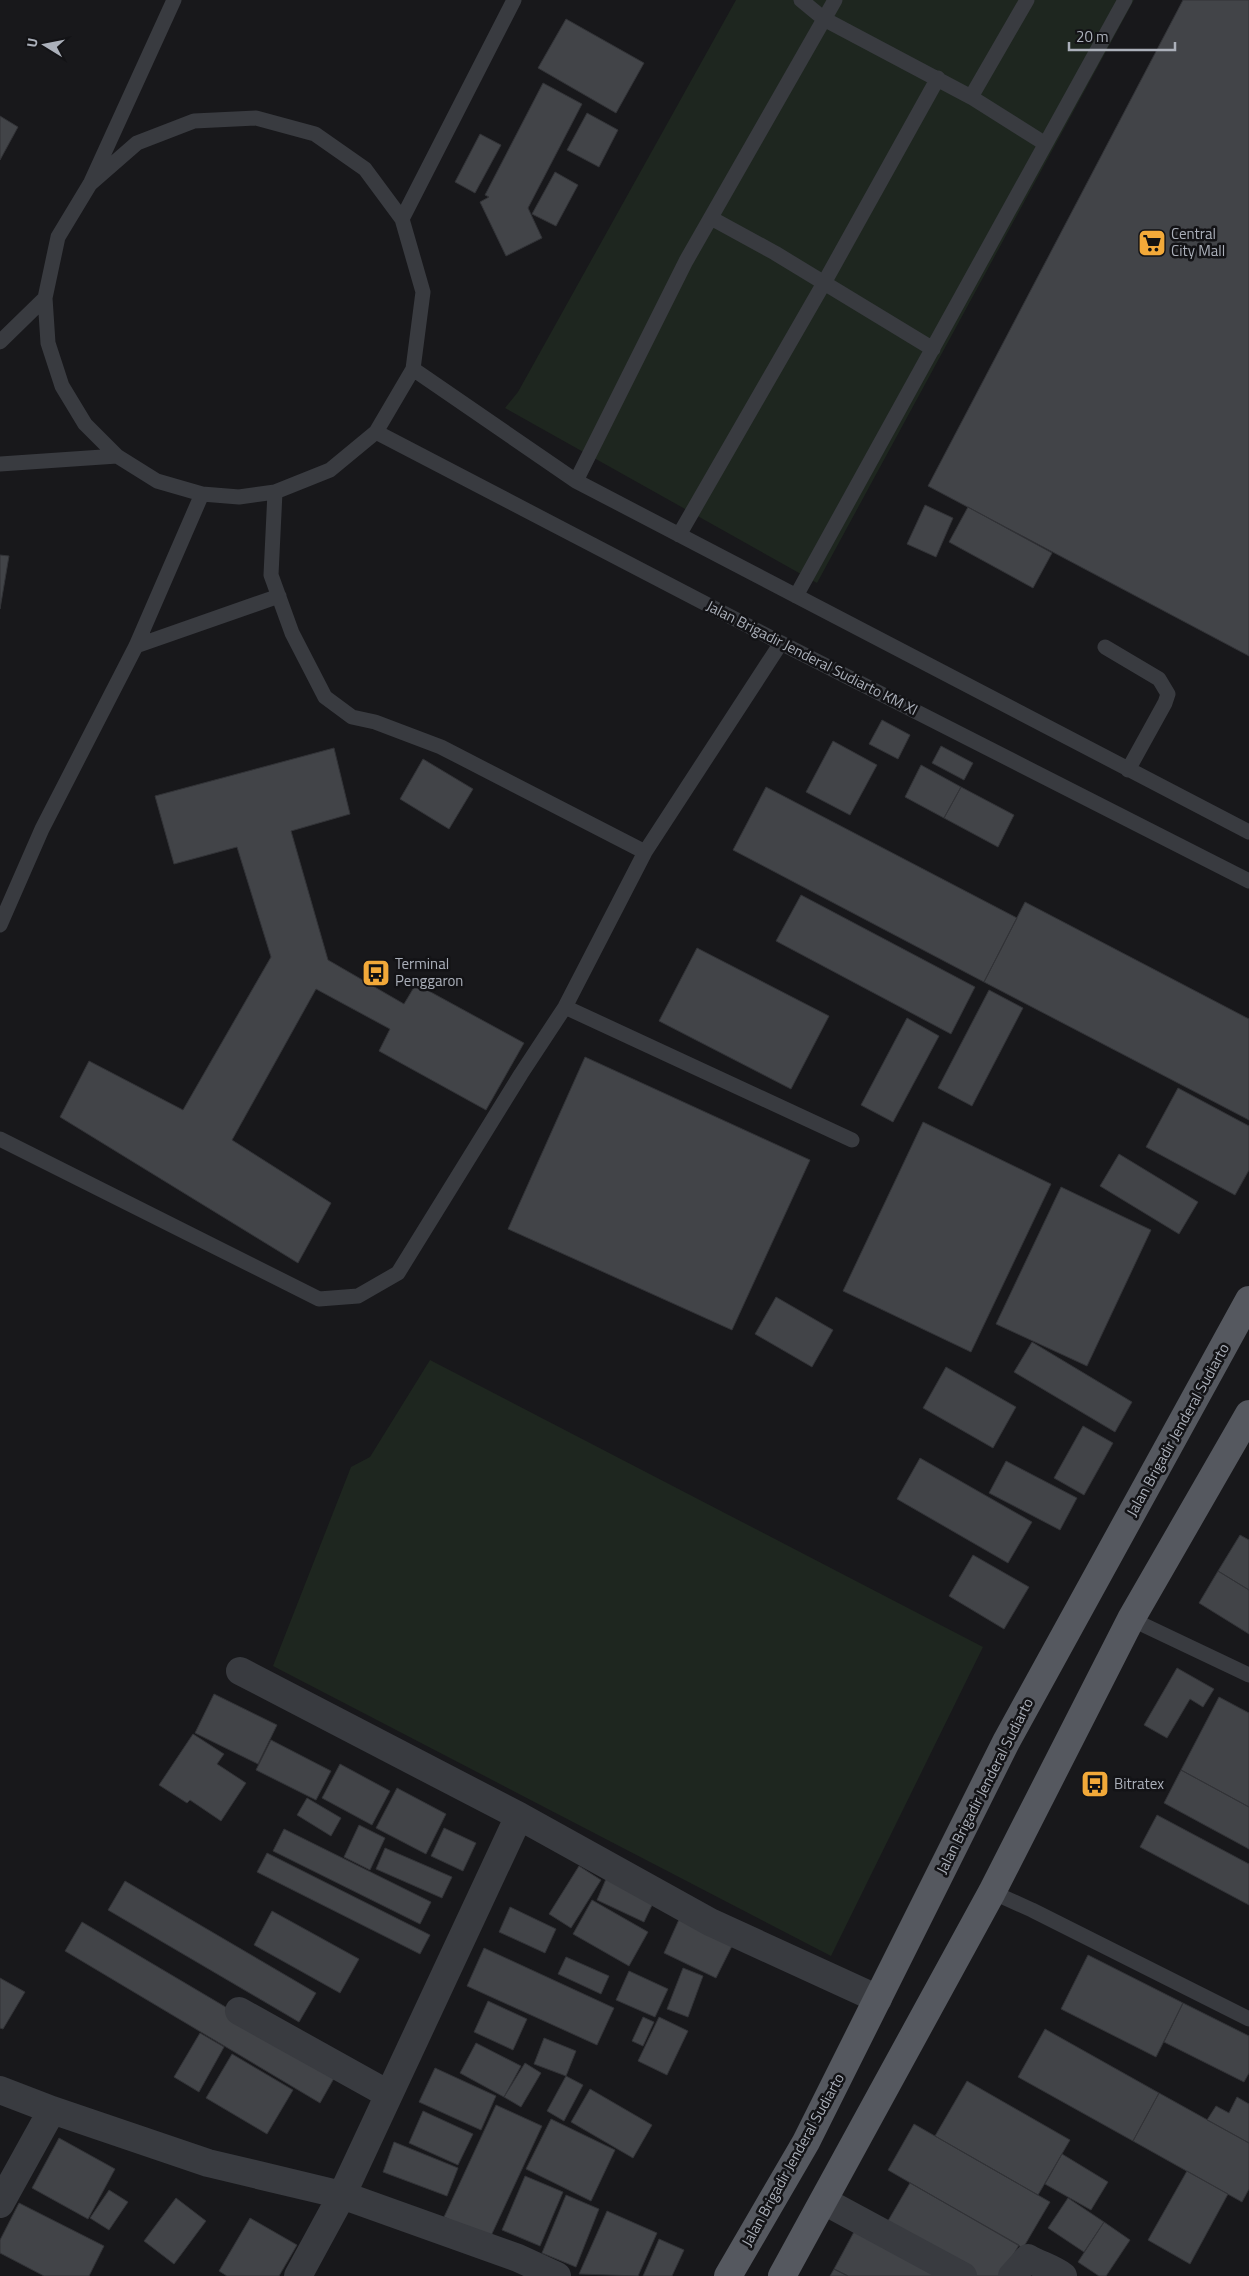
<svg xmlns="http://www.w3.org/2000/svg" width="1249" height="2276" font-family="'Titillium Web',sans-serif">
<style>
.green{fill:#1e261f}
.building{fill:#424448;stroke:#323337}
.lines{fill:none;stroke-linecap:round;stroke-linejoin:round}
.lane{stroke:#393b40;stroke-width:15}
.street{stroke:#393b40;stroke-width:28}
.primary{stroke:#55585f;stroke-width:28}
.labels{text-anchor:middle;stroke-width:5;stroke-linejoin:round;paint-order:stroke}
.poi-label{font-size:15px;fill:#abb0ba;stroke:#131316;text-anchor:start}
.street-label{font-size:15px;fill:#abb0ba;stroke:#131316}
</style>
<rect width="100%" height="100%" fill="#18181b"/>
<!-- green -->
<path class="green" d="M736,0H1134L817,583L505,408L518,392Z
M430,1360L983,1647L831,1956L273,1666L351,1467L370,1457Z"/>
<!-- building -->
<path class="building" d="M1183,0H1249V656L928,486Z
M566,19L644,63L616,113L538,68Z
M543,83L582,104L528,208L542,238L506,256L480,202L489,197L485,195Z
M587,113L618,130L599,167L567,150Z
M0,116L18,127L0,160Z
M480,134L501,145L475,193L455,182Z
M555,172L578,185L556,226L532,214Z
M925,505L953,518L936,557L907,544Z
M968,507L1052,553L1033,588L949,542Z
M0,555L9,556L0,609Z
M882,720L910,735L898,759L869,744Z
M833,741L877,765L850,815L806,792Z
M941,746L973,763L964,780L932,763Z
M334,748L350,814L291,831L328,960L404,1004L416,984L524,1043L486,1110L379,1051L390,1029L316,989L232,1140L331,1203L298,1263L60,1117L89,1061L183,1110L271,957L237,847L174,864L155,796Z
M423,759L473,789L449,829L400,799Z
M921,765L961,787L944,818L905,797Z
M766,787L1017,918L984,982L733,850Z
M961,787L1014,815L998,847L944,818Z
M801,895L975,987L951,1034L776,941Z
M1025,902L1249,1019V1120L984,982Z
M697,948L829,1016L791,1089L659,1021Z
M989,990L1023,1008L972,1106L938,1088Z
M907,1018L939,1036L893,1122L861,1105Z
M585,1057L810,1160L732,1330L508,1229Z
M1178,1088L1249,1126V1170L1235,1195L1146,1147Z
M923,1122L1051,1184L971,1352L843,1291Z
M1119,1154L1198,1202L1179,1234L1100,1186Z
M1061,1187L1151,1230L1087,1366L996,1324Z
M776,1297L833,1330L812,1367L755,1334Z
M1032,1342L1132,1402L1115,1432L1014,1372Z
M946,1367L1016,1407L993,1448L923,1408Z
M1083,1426L1113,1443L1084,1495L1054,1478Z
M920,1458L1032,1522L1008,1563L897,1499Z
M1006,1461L1077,1498L1060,1530L989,1493Z
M1240,1535L1249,1540V1590L1218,1571Z
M973,1555L1029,1587L1004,1629L949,1596Z
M1218,1571L1249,1590V1634L1199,1603Z
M1177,1668L1214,1689L1203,1707L1190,1699L1167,1738L1144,1725Z
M214,1694L277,1725L258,1764L195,1733Z
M1219,1697L1249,1713V1807L1181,1770Z
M193,1734L224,1754L217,1764L246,1783L221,1821L190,1800L187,1803L159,1785Z
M271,1740L331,1771L316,1800L256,1770Z
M340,1764L390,1791L372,1825L322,1798Z
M1181,1770L1249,1807V1849L1164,1803Z
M397,1788L446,1814L426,1854L376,1828Z
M307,1798L341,1818L331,1836L297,1815Z
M1157,1815L1249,1864V1905L1140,1847Z
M359,1825L385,1838L370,1870L344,1857Z
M444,1828L476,1843L463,1871L431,1856Z
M284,1829L431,1902L420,1924L273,1851Z
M385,1848L452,1877L442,1898L376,1869Z
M267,1853L430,1935L420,1954L257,1872Z
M579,1866L601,1880L571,1928L549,1914Z
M606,1879L654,1901L644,1922L597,1900Z
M125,1881L316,1993L299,2022L108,1910Z
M592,1900L648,1932L629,1966L573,1934Z
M510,1907L556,1929L545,1953L499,1932Z
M272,1911L359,1959L340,1993L254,1945Z
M681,1915L735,1940L716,1978L664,1953Z
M82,1922L337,2073L320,2103L65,1951Z
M484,1948L614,2008L597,2045L467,1986Z
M1088,1955L1183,2003L1156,2057L1061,2009Z
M566,1957L609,1976L601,1994L558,1974Z
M683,1968L703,1976L688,2017L667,2009Z
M629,1971L668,1989L655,2017L616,2000Z
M0,1978L25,1992L3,2029L0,2028Z
M488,2001L527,2019L513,2050L474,2032Z
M1183,2003L1249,2036V2073L1244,2082L1164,2042Z
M643,2017L654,2022L643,2046L632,2041Z
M659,2017L688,2031L667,2075L638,2061Z
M1045,2029L1159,2093L1133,2141L1018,2077Z
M200,2033L224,2047L199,2092L174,2077Z
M544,2038L576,2051L566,2076L534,2064Z
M476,2043L521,2066L504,2097L460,2073Z
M232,2054L293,2090L267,2134L206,2098Z
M525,2063L541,2073L521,2107L504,2097Z
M435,2068L496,2096L481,2130L419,2102Z
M566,2076L583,2085L564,2121L547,2111Z
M967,2081L1070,2140L1038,2195L935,2136Z
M590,2089L652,2125L633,2158L571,2122Z
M1159,2093L1249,2143V2189L1242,2202L1133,2141Z
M1237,2097L1249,2104V2143L1207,2120L1216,2106L1229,2113Z
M496,2105L542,2126L490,2238L444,2217Z
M423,2111L473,2134L458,2165L409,2143Z
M551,2119L615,2150L591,2201L526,2169Z
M914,2124L1050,2202L1023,2248L888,2170Z
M59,2138L115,2169L88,2219L32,2188Z
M394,2142L458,2168L447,2196L383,2172Z
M1062,2154L1108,2182L1091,2210L1045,2184Z
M1187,2171L1228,2194L1190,2264L1148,2240Z
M525,2176L563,2192L540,2246L502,2230Z
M910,2183L1019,2245L1001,2276H973L885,2226Z
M109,2190L128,2202L109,2230L90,2218Z
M566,2195L599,2209L576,2267L542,2253Z
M176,2198L206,2221L174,2264L144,2241Z
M1068,2198L1104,2222L1084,2252L1048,2228Z
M19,2203L104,2246L89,2276H44L0,2253V2240Z
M607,2211L657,2233L638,2276L579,2274Z
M250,2218L297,2245L279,2276H227L219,2271Z
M1104,2222L1130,2240L1106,2276H1099L1078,2262Z
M855,2230L938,2276H848L834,2269Z
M659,2239L684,2250L672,2276H643Z
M834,2269L848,2276H830Z"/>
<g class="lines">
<!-- lane -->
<path class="lane" d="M801,0L824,19L971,97L1027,0
M971,97L1044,143
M90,184L137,143L194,121L256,118L315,134L365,169L402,219L423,292L413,369L376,432L330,470L275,492L239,497L202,494L157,481L117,456L85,424L62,386L48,343L45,298L58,237L90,184L174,0
M711,218L775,253L933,349
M402,219L514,0
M0,342L45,298
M413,369L576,481L1249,832
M376,432L781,643L1249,881
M0,464L117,456
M576,481L686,261L835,0
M275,492L271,575L292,633L325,697L352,717L375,722L441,747L645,852
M679,535L824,283L938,78
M796,596L1125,0
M136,646L279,596
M1105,647L1159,679L1168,694L1165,703L1128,770
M0,925L42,829L136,646L202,494
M565,1007L852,1140
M0,1139L319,1299L358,1296L398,1273L521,1074L565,1007L645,852L781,643
M1131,1619L1249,1675
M992,1892L1032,1910L1249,2019"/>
<!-- street -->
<path class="street" d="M240,1671L519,1816L710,1922L878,1999
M239,2011L388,2094
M0,2090L52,2110L208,2163L342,2195L518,2258L557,2276
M824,2201L963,2276
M0,2204L52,2110
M298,2276L342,2195L519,1816
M1012,2276L1028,2258C1040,2265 1052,2268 1063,2276"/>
<!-- primary -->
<path class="primary" d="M728,2276L806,2142L1006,1742L1249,1300
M782,2276L992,1892L1131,1619L1249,1414"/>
</g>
<!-- icons -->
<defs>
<symbol id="supermarket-square" viewBox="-11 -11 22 22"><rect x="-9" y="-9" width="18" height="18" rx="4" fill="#f2a939" stroke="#131316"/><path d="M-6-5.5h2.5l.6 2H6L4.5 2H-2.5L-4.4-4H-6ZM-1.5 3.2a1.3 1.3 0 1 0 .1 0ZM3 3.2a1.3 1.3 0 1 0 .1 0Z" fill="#111"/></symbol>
<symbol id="bus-square" viewBox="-11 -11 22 22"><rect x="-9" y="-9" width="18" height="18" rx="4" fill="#f2a939" stroke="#131316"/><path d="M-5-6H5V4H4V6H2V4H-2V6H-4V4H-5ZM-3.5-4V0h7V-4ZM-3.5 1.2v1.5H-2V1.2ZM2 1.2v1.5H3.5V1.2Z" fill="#111"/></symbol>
</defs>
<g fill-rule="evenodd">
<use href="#supermarket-square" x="1136" y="227" width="32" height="32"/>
<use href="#bus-square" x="360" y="957" width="32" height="32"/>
<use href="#bus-square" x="1079" y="1768" width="32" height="32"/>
</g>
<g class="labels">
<!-- poi labels -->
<g class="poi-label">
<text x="1171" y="239">Central<tspan x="1171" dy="17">City Mall</tspan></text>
<text x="395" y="969">Terminal<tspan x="395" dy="17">Penggaron</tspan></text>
<text x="1114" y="1789">Bitratex</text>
</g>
<!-- street labels -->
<g class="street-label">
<text transform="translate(812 658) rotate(27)" y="5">Jalan Brigadir Jenderal Sudiarto KM XI</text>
<text transform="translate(1178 1430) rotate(-61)" y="5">Jalan Brigadir Jenderal Sudiarto</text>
<text transform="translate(985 1786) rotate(-63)" y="5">Jalan Brigadir Jenderal Sudiarto</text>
<text transform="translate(793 2160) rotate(-61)" y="5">Jalan Brigadir Jenderal Sudiarto</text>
</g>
</g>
<!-- north arrow -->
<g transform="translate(45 45) rotate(280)" stroke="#131316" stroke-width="4" paint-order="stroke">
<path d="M0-4L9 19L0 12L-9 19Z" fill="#abb0ba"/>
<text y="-8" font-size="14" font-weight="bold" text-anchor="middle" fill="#abb0ba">U</text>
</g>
<!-- scale -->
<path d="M1069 42v8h106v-8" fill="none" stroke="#abb0ba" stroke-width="2.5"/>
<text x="1076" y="42" font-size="15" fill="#abb0ba" stroke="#131316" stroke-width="4" paint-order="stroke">20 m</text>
</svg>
